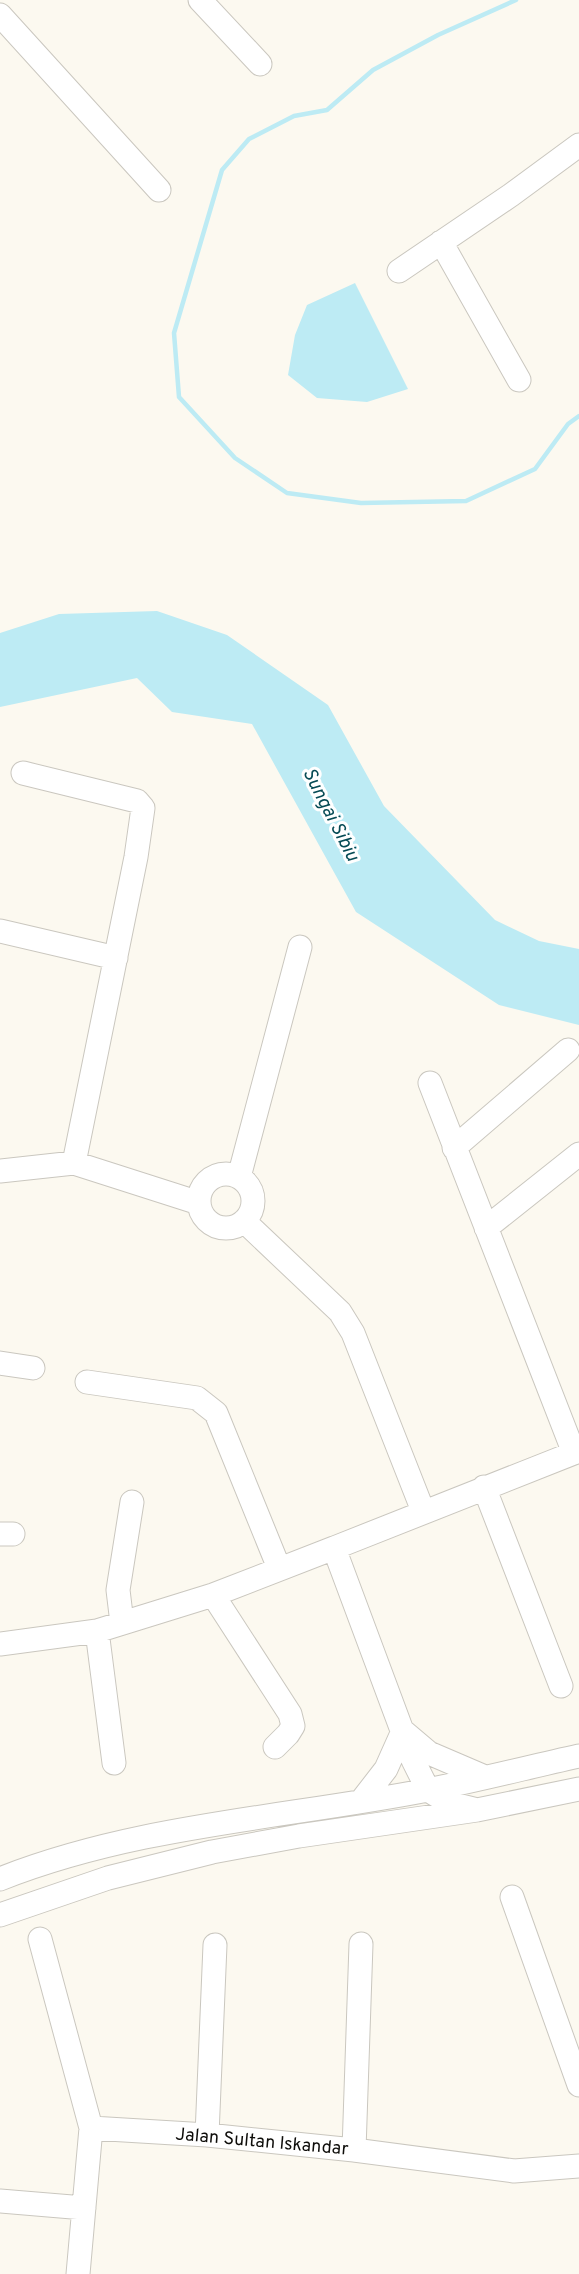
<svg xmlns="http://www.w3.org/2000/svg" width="579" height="2274" font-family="Overpass,sans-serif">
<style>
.water{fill:#bdebf4}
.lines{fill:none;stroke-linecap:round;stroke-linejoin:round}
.stream{stroke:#bdebf4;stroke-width:4.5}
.minor-casing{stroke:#cac7bf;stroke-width:25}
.minor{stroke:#fff;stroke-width:23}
.labels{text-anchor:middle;stroke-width:6;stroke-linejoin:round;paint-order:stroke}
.street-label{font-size:18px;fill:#0e0d0a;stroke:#fff}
.water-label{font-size:19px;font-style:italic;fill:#064b55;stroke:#fff}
</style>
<rect width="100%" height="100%" fill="#fcf9f0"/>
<!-- water -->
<path class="water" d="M355,283L408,389L367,402L317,398L288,375L295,335L307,305Z
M157,611L227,635L328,705L384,806L495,920L539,941L579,949V1025L499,1005L356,912L252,724L172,712L137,678L0,707V633L59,614Z"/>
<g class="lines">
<!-- stream -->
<path class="stream" d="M516,0L438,35L373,70L327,110L294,116L249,139L222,170L174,333L179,397L235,458L287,493L361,503L466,501L535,469L568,424L579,416"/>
<defs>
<path id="minor" d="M200,0L260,64
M0,15L159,190
M441,242L519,380
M399,271L511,195L579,145
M23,773L137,801L143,808L136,857L74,1163
M0,931L116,958
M430,1083L574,1453
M454,1148L568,1050
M0,1171L74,1163L199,1203
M199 1201a27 27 0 1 1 54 0a27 27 0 1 1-54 0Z
M239,1177L300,947
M244,1221L340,1312L353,1333L423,1511
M486,1228L579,1154
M0,1363L33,1368
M87,1382L197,1398L216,1413L279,1568
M484,1487L561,1686
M0,1534H13
M334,1548L579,1451
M213,1595L290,1714L293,1726L288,1734L275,1747
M122,1623L118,1590L132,1502
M97,1631L114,1763
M0,1644L97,1631L213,1595L334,1548L413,1760L428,1790L449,1803L477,1810
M403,1731L429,1753L485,1777
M362,1800L386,1769L403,1731
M0,1879C136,1825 285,1818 428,1790C479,1780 529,1767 579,1756
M512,1897L579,2085
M0,1915L108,1878L212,1852L299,1836L477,1810L579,1789
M40,1939L91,2128L78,2274
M91,2128L207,2135L354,2150L514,2171L579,2166
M207,2135L215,1945
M354,2150L361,1944
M0,2201L84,2208"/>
</defs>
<!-- minor casing -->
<use href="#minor" class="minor-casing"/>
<!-- minor -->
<use href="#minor" class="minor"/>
</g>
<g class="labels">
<!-- street labels -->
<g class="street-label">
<text transform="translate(262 2141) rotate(5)" y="6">Jalan Sultan Iskandar</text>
</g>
<!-- water labels -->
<g class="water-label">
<text transform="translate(332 814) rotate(63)" y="7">Sungai Sibiu</text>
</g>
</g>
</svg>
